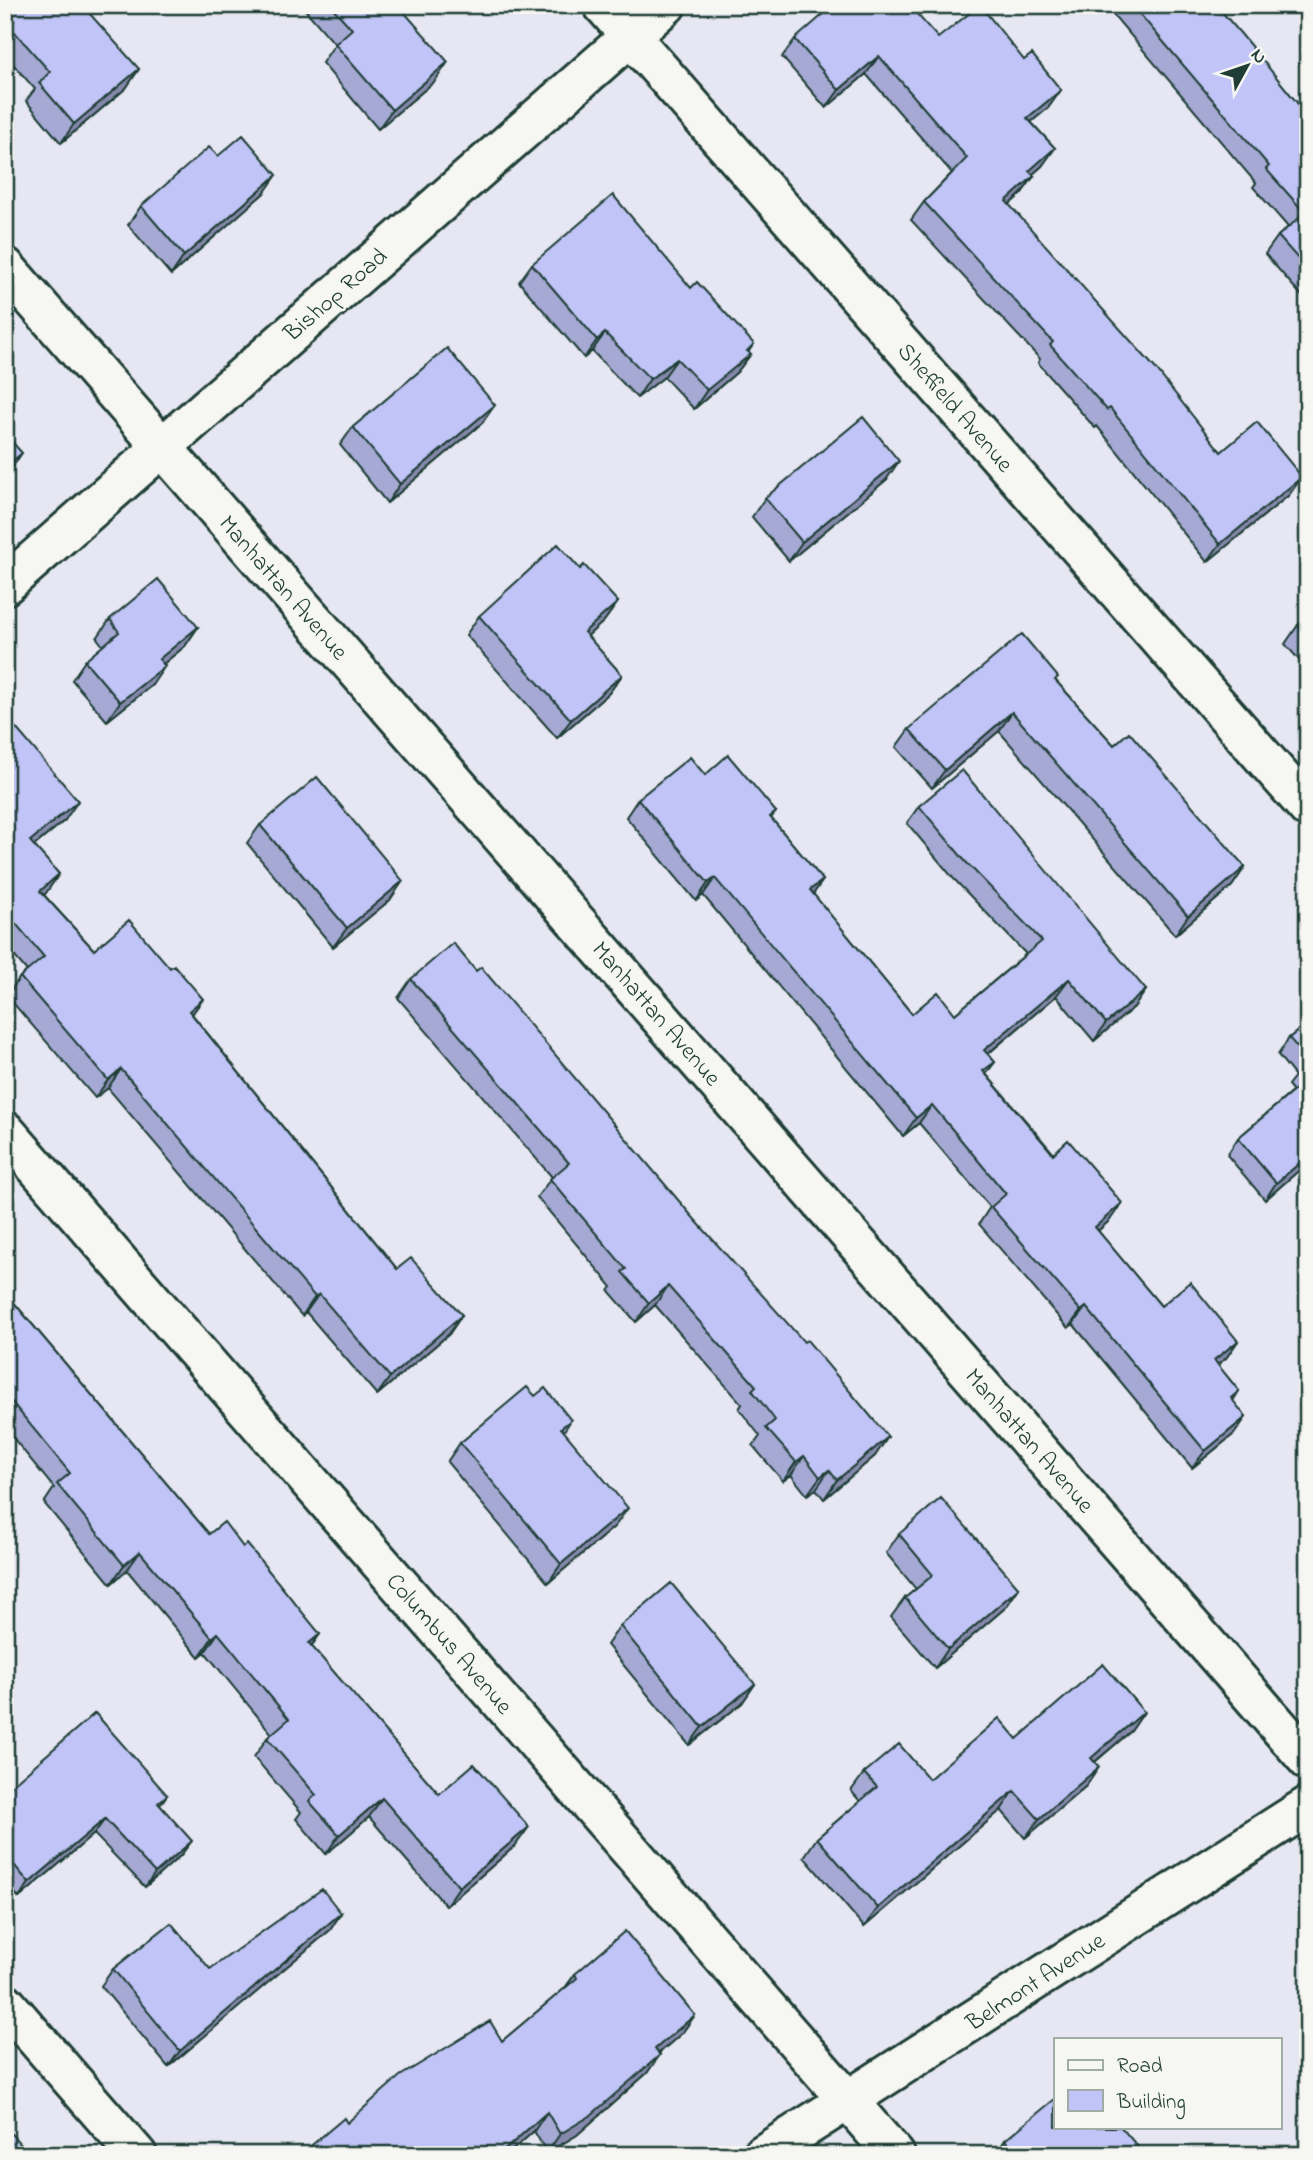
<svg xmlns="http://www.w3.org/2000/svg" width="1313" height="2160" font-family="'Indie Flower',sans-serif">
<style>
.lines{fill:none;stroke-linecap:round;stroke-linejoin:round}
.minor-casing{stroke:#1f3d34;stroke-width:44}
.secondary-casing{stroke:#1f3d34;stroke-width:44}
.minor{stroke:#f6f6f2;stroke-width:38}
.secondary{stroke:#f6f6f2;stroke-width:38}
.wall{fill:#a5a9d4;stroke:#1f3d34;stroke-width:2}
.shaded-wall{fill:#8689ac;stroke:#1f3d34;stroke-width:2}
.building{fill:#c0c4f6;stroke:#1f3d34;stroke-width:2}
.labels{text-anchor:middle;stroke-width:5;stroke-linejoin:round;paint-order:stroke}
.street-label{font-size:24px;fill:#1f3d34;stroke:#f6f6f2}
</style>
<rect width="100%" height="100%" fill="#e6e7f3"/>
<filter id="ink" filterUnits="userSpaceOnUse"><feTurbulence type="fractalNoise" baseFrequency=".0143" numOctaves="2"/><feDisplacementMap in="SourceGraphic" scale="14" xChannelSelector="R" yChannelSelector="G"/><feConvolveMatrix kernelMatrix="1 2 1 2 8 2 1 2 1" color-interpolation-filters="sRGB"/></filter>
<g filter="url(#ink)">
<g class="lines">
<defs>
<path id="minor" d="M603,5L1308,808
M5,267L1308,1760
M5,585L666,5
M5,1131L895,2155
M5,2003L137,2155"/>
<path id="secondary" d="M762,2155L1308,1806"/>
</defs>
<!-- minor casing -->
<use href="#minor" class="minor-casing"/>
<!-- secondary casing -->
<use href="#secondary" class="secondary-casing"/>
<!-- minor -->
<use href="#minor" class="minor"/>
<!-- secondary -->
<use href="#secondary" class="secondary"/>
</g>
<!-- wall -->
<path class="wall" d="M5,5L139,69L126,88L61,143L26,101L35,89L5,55Z
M301,5H398L435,81L378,129L322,63L335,44Z
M1105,5H1216L1308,116V303L1265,254L1278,236L1288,227L1253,187L1256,183Z
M938,38L1024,60L1061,90L1048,108L1031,122L1055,148L1042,166L1032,175L1034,176L1021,194L1009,205L1221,452L1289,495L1207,562L1097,426L1095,428L1038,363L1040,359L911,220L924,202L952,173L866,74L826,108L782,57L795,39Z
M218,156L264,193L171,275L128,225L141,206Z
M532,264L691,288L751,354L737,372L694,409L664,377L637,398L592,351L584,358L519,282Z
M482,423L387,503L340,445L353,427Z
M886,480L789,561L752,517L765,498Z
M580,569L618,602L604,621L587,636L622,675L609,693L557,738L466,635L479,616Z
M1308,617V670L1285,644L1298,625Z
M110,619L198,627L185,646L163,664L152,685L107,721L72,680L85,661L103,646L97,638Z
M1056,681L1114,745L1245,867L1232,886L1175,935L999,731L932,788L896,747L909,729Z
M5,738L65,820L34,846L59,874L44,895L94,950L170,968L203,999L192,1014L397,1269L462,1315L449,1334L377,1395L306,1312L302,1316L108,1088L95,1098L7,996L20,977L27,971L5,945Z
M705,775L776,812L771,818L823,880L813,894L912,1014H955L1026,954L953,878L907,823L919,806L1146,990L1134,1007L1094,1041L1056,996L988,1054L995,1062L986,1074L1110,1220L1098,1231L1161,1306L1238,1341L1226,1358L1217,1365L1239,1391L1233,1401L1246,1417L1234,1434L1192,1468L1073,1324L1068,1328L979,1224L990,1207L919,1123L903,1136L703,895L696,901L626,817L638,799Z
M260,825L390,900L333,947L247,843Z
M411,979L875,1456L824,1499L816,1489L807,1495L791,1475L783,1481L753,1446L760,1436L739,1409L742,1404L655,1305L636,1322L609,1291L612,1287L537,1197L552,1177L398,998Z
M1308,1023V1168L1305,1165L1265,1200L1227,1155L1238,1138L1293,1091L1288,1085L1295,1076L1278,1055L1289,1038Z
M5,1292L209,1534L243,1547L320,1634L311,1647L439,1794L515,1846L446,1906L369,1817L326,1854L296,1819L301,1812L254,1757L267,1738L272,1734L205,1652L199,1657L127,1570L111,1584L44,1503L54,1488L5,1428Z
M571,1420L564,1431L615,1526L548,1583L447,1462L460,1443Z
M899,1534L1019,1588L1006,1607L935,1668L891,1617L905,1598L916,1589L886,1553Z
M620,1626L755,1684L742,1703L689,1745L607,1645Z
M1144,1712L1131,1731L1095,1762L1099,1767L1086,1786L1025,1838L1001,1810L864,1927L804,1857L817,1838L860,1801L851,1791L864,1773L929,1779L1017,1739Z
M5,1791L167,1795L160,1805L181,1855L145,1887L94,1834L19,1898L5,1881Z
M341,1913L330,1930L168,2067L101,1986L113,1969H210Z
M575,1974L695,2015L682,2033L659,2053L647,2073L577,2135L547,2153L534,2131L507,2155H300L502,2041L564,1989Z
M1005,2140L1145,2155H995Z"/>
<!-- shaded-wall -->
<path class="shaded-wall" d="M879,56L866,74L826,108L839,90Z
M448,62L435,81L378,129L392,110Z
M139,69L126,88L61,143L74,124Z
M1061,90L1048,108L1014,136L1027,118Z
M1055,148L1042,166L1016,189L1029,171Z
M277,175L264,193L171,275L184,256Z
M1034,176L1021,194L993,219L1006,201Z
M605,333L592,351L584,358L597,340Z
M754,344L742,361L751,354L737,372L694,409L707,390Z
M677,359L664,377L637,398L650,379Z
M495,405L482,423L387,503L400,484Z
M22,453L9,472L5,475V467Z
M899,461L886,480L789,561L802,542Z
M1302,477L1289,495L1207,562L1220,544Z
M618,602L604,621L571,651L584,632Z
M198,627L185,646L146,678L159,659Z
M165,666L152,685L107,721L120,702Z
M622,675L609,693L557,738L571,720Z
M1012,712L999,731L932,788L945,770Z
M78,801L65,820L17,860L30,841Z
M1245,867L1232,886L1175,935L1188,916Z
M59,874L46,893L27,909L40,891Z
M715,878L703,895L696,901L708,883Z
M823,880L811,897L810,890Z
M403,881L390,900L333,947L347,928Z
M1069,979L1056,996L972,1067L984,1050Z
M1146,990L1134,1007L1094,1041L1106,1023Z
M203,999L190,1017L189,1011Z
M995,1062L982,1079L983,1071Z
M121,1069L108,1088L95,1098L108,1080Z
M932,1105L919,1123L903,1136L916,1118Z
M1308,1156V1161L1305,1165L1265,1200L1276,1183Z
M1122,1203L1110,1220L1083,1244L1095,1227Z
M668,1286L655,1305L636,1322L649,1303Z
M319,1294L306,1312L302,1316L315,1297Z
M1086,1307L1073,1324L1068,1328L1081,1311Z
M462,1315L449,1334L377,1395L390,1377Z
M1238,1341L1226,1358L1201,1378L1214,1360Z
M1246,1417L1234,1434L1192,1468L1205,1451Z
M888,1437L875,1456L824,1499L837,1480Z
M804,1456L791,1475L783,1481L796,1462Z
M829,1470L816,1489L807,1495L820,1477Z
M628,1508L615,1526L548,1583L561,1564Z
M140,1552L127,1570L111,1584L124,1565Z
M1019,1588L1006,1607L935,1668L948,1649Z
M218,1633L205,1652L199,1657L212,1638Z
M320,1634L307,1652L309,1643Z
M755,1684L742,1703L689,1745L702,1727Z
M1144,1712L1131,1731L1078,1776L1091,1758Z
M1099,1767L1086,1786L1025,1838L1039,1819Z
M1014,1791L1001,1810L864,1927L878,1908Z
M382,1798L369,1817L326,1854L339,1835Z
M105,1819L94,1834L19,1898L29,1883Z
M529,1827L515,1846L446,1906L459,1887Z
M192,1841L181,1855L145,1887L155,1873Z
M341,1913L330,1930L168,2067L180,2051Z
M695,2015L682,2033L642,2068L655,2049Z
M660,2055L647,2073L577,2135L547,2153L560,2134Z
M547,2112L534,2131L507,2155H499Z"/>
<!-- building -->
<path class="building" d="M5,5H82L139,69L74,124L39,83L50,72L5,21Z
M330,5H398L448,62L392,110L335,44L352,29Z
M834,5H909L938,38L980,5L1024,60L1032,54L1061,90L1027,118L1055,148L1029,171L1034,176L1006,201L1155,368L1221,452L1257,422L1302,477L1220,544L1110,408L1107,410L1050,345L1053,342L924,202L967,158L879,56L839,90L795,39Z
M1132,5H1216L1241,34L1308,116V270L1278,236L1305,213L1266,169L1269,166Z
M243,135L277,175L184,256L141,206L209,147L218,156Z
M613,195L691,288L697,282L754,344L747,351L751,354L707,390L677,359L650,379L605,333L597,340L532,264Z
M447,348L495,405L400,484L353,427Z
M863,417L899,461L802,542L765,498Z
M5,434L22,453L5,467Z
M558,544L580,569L584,565L618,602L584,632L622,675L571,720L479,616Z
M158,579L198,627L159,659L165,666L120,702L85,661L119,632L110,619Z
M1308,617V636L1298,625Z
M1022,634L1058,677L1055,680L1114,745L1129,732L1245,867L1188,916L1012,712L945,770L909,729Z
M16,728L78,801L30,841L59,874L40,891L94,950L129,920L170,968L174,965L203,999L189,1011L397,1269L411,1258L462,1315L390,1377L319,1294L315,1297L121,1069L108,1080L20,977L44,957L5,911V738Z
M728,755L776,812L770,817L823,880L810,890L912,1014L938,992L955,1014L1042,941L965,861L919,806L962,770L1146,990L1106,1023L1069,979L984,1050L995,1062L983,1071L1053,1154L1068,1140L1122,1203L1095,1227L1161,1306L1190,1282L1238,1341L1214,1360L1239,1391L1231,1398L1246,1417L1205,1451L1086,1307L1081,1311L991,1207L1006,1194L932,1105L916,1118L715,878L708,883L638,799L690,757L705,775Z
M317,777L403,881L347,928L260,825Z
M453,943L476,971L481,967L690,1214L804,1342L807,1340L888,1437L837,1480L829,1470L820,1477L804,1456L796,1462L766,1428L775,1420L752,1390L756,1386L668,1286L649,1303L622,1272L626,1269L550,1179L569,1163L411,979Z
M1308,1023V1060L1289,1038Z
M1308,1062V1078L1300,1069Z
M1308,1079V1156L1276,1183L1238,1138Z
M5,1292L209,1534L224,1522L243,1547L247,1544L320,1634L309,1643L439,1794L474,1764L529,1827L459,1887L382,1798L339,1835L309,1801L316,1795L267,1738L289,1719L218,1633L212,1638L140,1552L124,1565L57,1484L70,1473L5,1394Z
M527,1387L535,1396L545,1388L571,1420L561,1428L628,1508L561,1564L460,1443Z
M941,1498L1019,1588L948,1649L905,1598L933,1575L899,1534Z
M671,1583L755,1684L702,1727L620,1626Z
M1103,1664L1144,1712L1091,1758L1099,1767L1039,1819L1014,1791L878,1908L817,1838L877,1787L864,1773L899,1744L929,1779L999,1718L1017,1739Z
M95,1713L167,1795L158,1803L192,1841L155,1873L105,1819L29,1883L5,1854V1834L9,1830L5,1826V1791Z
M322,1889L341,1913L180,2051L113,1969L171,1923L210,1969Z
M625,1931L695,2015L655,2049L660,2055L590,2116L560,2134L547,2112L499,2155H300L344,2118L347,2123L400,2076L490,2021L502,2041L577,1978L575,1974Z
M1056,2098V2127H1121L1145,2155H1018L1005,2140Z
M5,2127L22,2146L12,2155H5Z"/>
</g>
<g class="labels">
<!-- street labels -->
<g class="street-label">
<text transform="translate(335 294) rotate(-41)" y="8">Bishop Road</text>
<text transform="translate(956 407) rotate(49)" y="8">Sheffield Avenue</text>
<text transform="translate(284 587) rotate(49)" y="8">Manhattan Avenue</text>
<text transform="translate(657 1013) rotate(49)" y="8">Manhattan Avenue</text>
<text transform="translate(1030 1440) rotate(49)" y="8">Manhattan Avenue</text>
<text transform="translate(450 1643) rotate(49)" y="8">Columbus Avenue</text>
<text transform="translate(1035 1981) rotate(-33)" y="8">Belmont Avenue</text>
</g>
</g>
<!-- margin -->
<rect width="1313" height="2160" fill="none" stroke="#f6f6f2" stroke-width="28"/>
<rect x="14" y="14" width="1285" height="2132" fill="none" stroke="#1f3d34" stroke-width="2.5" filter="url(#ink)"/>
<!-- legend -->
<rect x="1054" y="2038" width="228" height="91" fill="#f6f6f2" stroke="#a0aca6" stroke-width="2"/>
<rect x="1068" y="2060" width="35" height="10" fill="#f6f6f2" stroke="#a0aca6" stroke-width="2"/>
<text x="1117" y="2072" font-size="21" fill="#1f3d34">Road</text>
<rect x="1068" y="2090" width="35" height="21" fill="#c0c4f6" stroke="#a0aca6" stroke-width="2"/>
<text x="1117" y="2108" font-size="21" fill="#1f3d34">Building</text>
<!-- north arrow -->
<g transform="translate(1247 66) rotate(50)" stroke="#f6f6f2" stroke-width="5" paint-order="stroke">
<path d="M0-5L12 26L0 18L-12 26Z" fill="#1f3d34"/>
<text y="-10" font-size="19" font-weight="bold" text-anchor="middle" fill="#1f3d34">N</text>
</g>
</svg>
